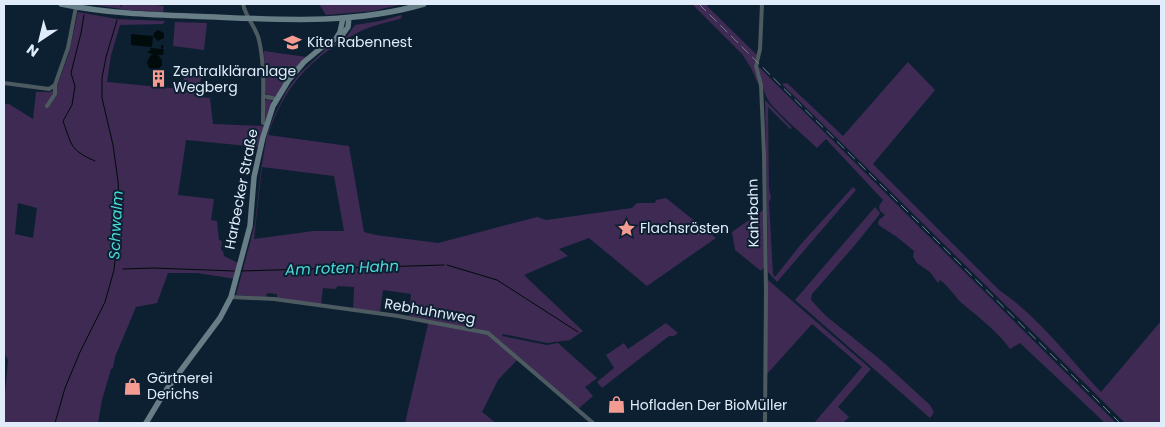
<svg xmlns="http://www.w3.org/2000/svg" width="1165" height="427" font-family="Poppins,sans-serif">
<style>
.green{fill:#3e2a53;fill-rule:evenodd}
.water{fill:#000b0b}
.lines{fill:none;stroke-linecap:round;stroke-linejoin:round}
.stream{stroke:#000b0b;stroke-width:1}
.street{stroke:#4d5b61;stroke-width:4}
.secondary{stroke:#677e86;stroke-width:5.5}
.rail{stroke:#728291;stroke-width:1;stroke-dasharray:10 5;stroke-linecap:butt}
.labels{text-anchor:middle;stroke-width:4;stroke-linejoin:round;paint-order:stroke}
.poi-label{font-size:14px;fill:#e0ecf9;stroke:#0d2032;text-anchor:start}
.street-label{font-size:14px;fill:#e0ecf9;stroke:#0d2032}
.water-label{font-size:15px;font-style:italic;fill:#4cdadb;stroke:#0d2032}
</style>
<rect width="100%" height="100%" fill="#0d2032"/>
<!-- green -->
<path class="green" d="M88,4H148L164,6L163,12L128,10Z
M319,4H403L373,11L326,15Z
M692,4H708L707,6L757,55L754,64L759,86L751,68L742,54Z
M78,12L117,19L165,21L163,24L120,25L111,55L107,82L182,89L185,70L196,73L202,77L194,96L210,98L213,124L263,126L265,101L267,99H270L273,103L265,121L259,147L186,140L178,195L214,199L211,220L217,221L219,240L222,241L221,250L223,251L224,256L238,263L236,279L197,273H168L157,303L136,307L115,357L113,368L111,369L102,400L98,423H4V405L8,360L4,353V104H9L33,119L36,92H50L56,89L69,53ZM18,203L37,208L33,238L15,234Z
M401,15L402,17L400,19C388,22 375,25 363,30C356,33 350,37 343,41C304,64 282,93 268,135L349,146L364,232L376,235L438,243L537,217L546,220L632,208L637,203H655L656,200L666,198L716,238L647,286L589,238L559,249L568,256L524,275L583,331L570,340L547,343L503,334L502,336L547,345L558,343L597,378L585,387L593,396L578,409L517,360L498,380L482,412L496,423H405L429,320L409,316L411,294L383,290L380,312L353,309L354,287L338,286L335,289L323,288L321,305L277,298V294L267,293L266,297L236,295L255,224L261,169L267,135L274,116L287,90L300,73L326,49L347,36L355,25L380,21ZM262,167L334,176L344,231H313L254,239Z
M175,22L207,23L204,50L173,46Z
M264,51L307,57L277,96H270L265,93Z
M908,62L935,90L873,164L999,290C1039,317 1068,357 1101,392L1161,321V423H1125L782,84L787,83L843,136Z
M758,66L1116,423H1105L1020,343L1010,349C999,333 980,318 964,305C955,298 950,287 940,280L938,283L930,272L917,263L913,257L914,251L897,237L880,226L878,224L879,220L885,215L880,211L879,206L883,200L826,139L817,148C806,137 773,110 767,98C762,88 762,78 757,68Z
M765,100L792,128L790,129L768,107L769,187L771,198L769,202L773,274L775,277L801,244L853,187L856,190L777,282L768,272Z
M875,207L880,213L879,215L855,245L812,294L811,300L826,316L882,361L930,405L934,412L930,418L795,300Z
M763,210L764,267L761,271L735,250L732,232Z
M768,280L871,369L838,407L849,417L843,423H814L862,367L812,324L767,374V282Z
M666,323L678,333L674,336H669L602,388L597,382L614,368L606,355L624,343L628,349Z"/>
<!-- water -->
<path class="water" d="M158,30L164,33V38L158,41L153,36L152,47L131,45V34L153,36L154,33Z
M161,45L164,46L162,49H164L163,55H158L162,60V65L158,70C152,71 148,68 147,62L150,56L153,54L148,53V51H150L151,48L161,49Z"/>
<g class="lines">
<!-- stream -->
<path class="stream" d="M121,6V4
M84,15L81,33L71,73L75,86L72,105L63,121C72,146 70,150 95,161
M447,265L497,280L578,332
M123,269L153,268L234,271
M241,271L444,265
M55,423L65,388L80,352L105,302L114,270L120,216L118,181L113,145L102,98V78L106,57L117,20"/>
<!-- street -->
<path class="street" d="M243,4C246,18 256,27 259,40C265,66 263,96 263,123
M762,4L760,49L756,66L761,85L764,154L766,292L765,423
M4,83L49,89L55,85
M263,96L277,99
M47,106L55,94V85L68,48L76,7
M231,297L274,299L398,316L488,333L593,423"/>
<!-- secondary -->
<path class="secondary" d="M61,4C115,15 162,15 216,17C286,20 355,24 424,4
M337,37L340,32L343,18
M146,423L164,393L220,318L231,297L250,226L254,177L263,137L273,106L288,81L304,62L321,48L343,34L348,27L349,18"/>
<!-- rail -->
<path class="rail" d="M699,4L1120,423"/>
</g>
<!-- icons -->
<defs>
<symbol id="school-bare" viewBox="-9 -9 18 18"><path d="M0-5L7-2L0 1L-7-2ZM-4 1L0 2.5L4 1V4Q0 6-4 4Z" fill="#f59c92" stroke="#0d2032" stroke-width="2.5" paint-order="stroke"/></symbol>
<symbol id="building-bare" viewBox="-9 -9 18 18"><path d="M-4-6H4V6H1V3H-1V6H-4ZM-2.5-4.3h1.7v1.8h-1.7ZM.8-4.3h1.7v1.8H.8ZM-2.5-1h1.7V.8h-1.7ZM.8-1h1.7V.8H.8Z" fill="#f59c92" stroke="#0d2032" stroke-width="2.5" paint-order="stroke"/></symbol>
<symbol id="sight-bare" viewBox="-9 -9 18 18"><path d="M0-6L1.8-2.2L6-1.7L2.9 1.2L3.7 5.4L0 3.3L-3.7 5.4L-2.9 1.2L-6-1.7L-1.8-2.2Z" fill="#f59c92" stroke="#0d2032" stroke-width="2.5" paint-order="stroke"/></symbol>
<symbol id="shop-bare" viewBox="-9 -9 18 18"><path d="M-5-2.5h2.3a2.7 3.5 0 0 1 5.4 0H5L5.5 6h-11ZM-1.5-2.5h3a1.5 2.3 0 0 0-3 0Z" fill="#f59c92" stroke="#0d2032" stroke-width="2.5" paint-order="stroke"/></symbol>
</defs>
<g fill-rule="evenodd">
<use href="#school-bare" x="280" y="30" width="25" height="25"/>
<use href="#building-bare" x="146" y="66" width="25" height="25"/>
<use href="#sight-bare" x="614" y="216" width="25" height="25"/>
<use href="#shop-bare" x="120" y="374" width="25" height="25"/>
<use href="#shop-bare" x="604" y="392" width="25" height="25"/>
</g>
<g class="labels">
<!-- poi labels -->
<g class="poi-label">
<text x="307" y="47">Kita Rabennest</text>
<text x="173" y="76">Zentralkläranlage<tspan x="173" dy="16">Wegberg</tspan></text>
<text x="640" y="233">Flachsrösten</text>
<text x="147" y="383">Gärtnerei<tspan x="147" dy="16">Derichs</tspan></text>
<text x="630" y="410">Hofladen Der BioMüller</text>
</g>
<!-- street labels -->
<g class="street-label">
<text transform="translate(241 189) rotate(-79)" y="5">Harbecker Straße</text>
<text transform="translate(753 213) rotate(-91)" y="5">Kahrbahn</text>
<text transform="translate(430 311) rotate(10)" y="5">Rebhuhnweg</text>
</g>
<!-- water labels -->
<g class="water-label">
<text transform="translate(116 225) rotate(-87)" y="5">Schwalm</text>
<text transform="translate(342 268) rotate(-2)" y="5">Am roten Hahn</text>
</g>
</g>
<!-- border -->
<rect width="1165" height="427" fill="none" stroke="#e0ecf9" stroke-width="10"/>
<!-- north arrow -->
<g transform="translate(40 40) rotate(215)" stroke="#0d2032" stroke-width="4" paint-order="stroke">
<path d="M0-4L9 19L0 12L-9 19Z" fill="#e0ecf9"/>
<text y="-8" font-size="14" font-weight="bold" text-anchor="middle" fill="#e0ecf9">N</text>
</g>
</svg>
